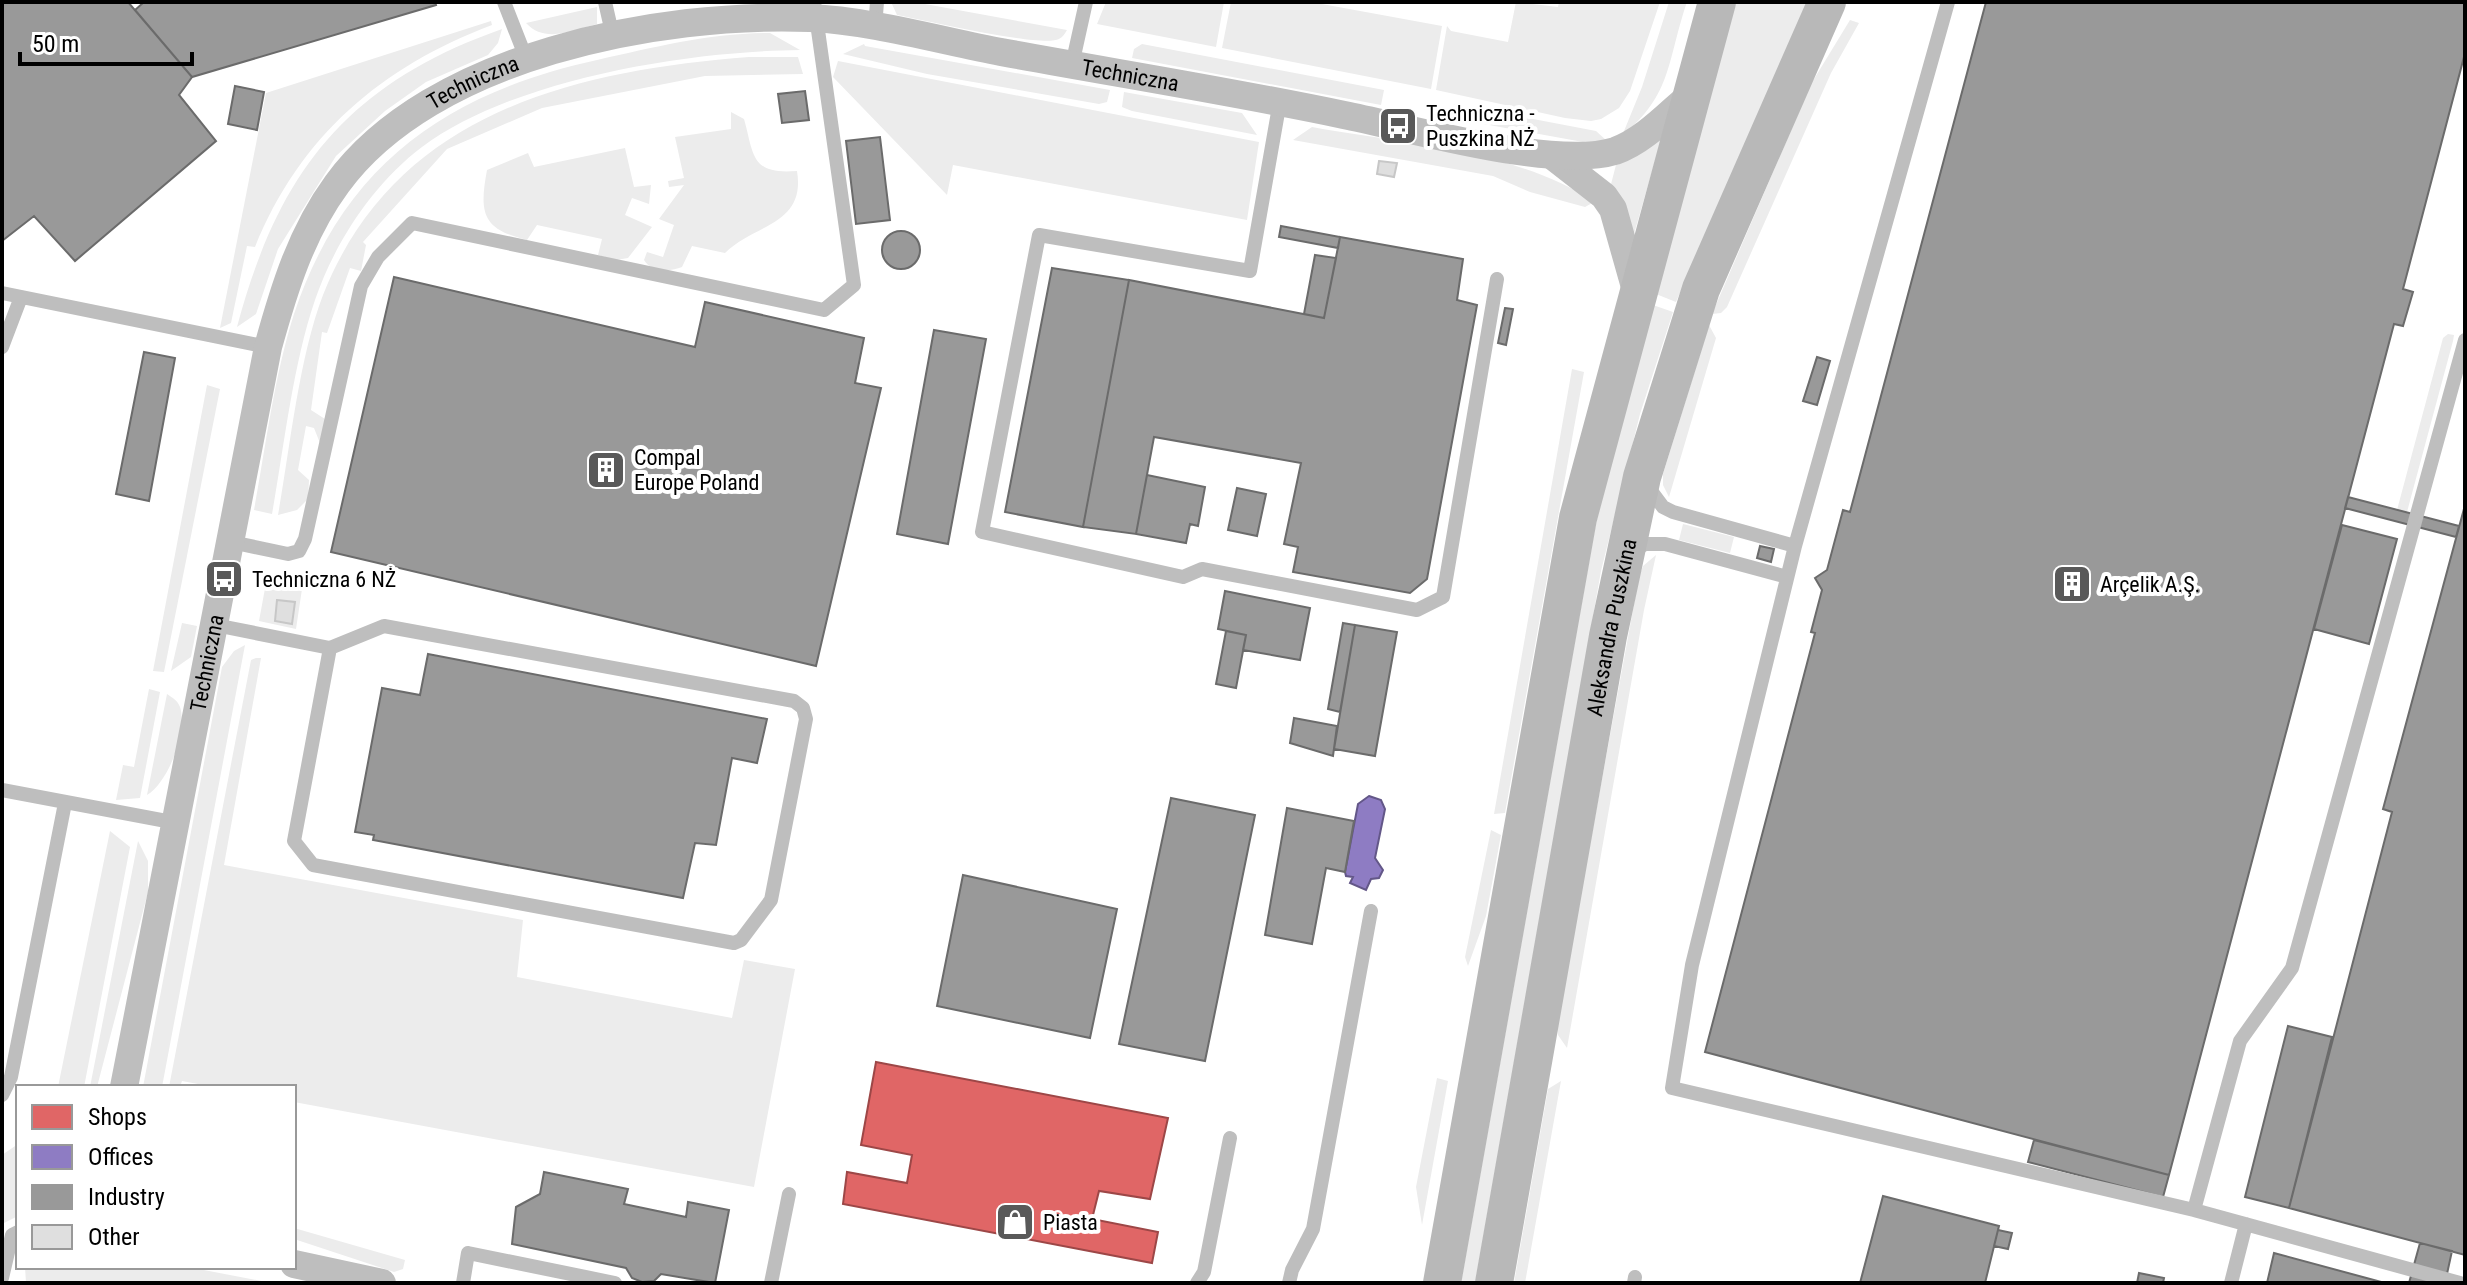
<svg xmlns="http://www.w3.org/2000/svg" width="2467" height="1285" font-family="'Roboto Condensed',sans-serif">
<style>
.green{fill:#ececec}
.shops{fill:#e06666;stroke:#9d4747;stroke-width:2}
.offices{fill:#8e7cc3;stroke:#635788;stroke-width:2}
.industry{fill:#999;stroke:#6b6b6b;stroke-width:2}
.building{fill:#dfdfdf;stroke:#c7c7c7;stroke-width:2}
.lines{fill:none;stroke-linecap:round;stroke-linejoin:round}
.service{stroke:#bebebe;stroke-width:14}
.minor{stroke:#bebebe;stroke-width:28}
.secondary{stroke:#b8b8b8;stroke-width:38}
.labels{text-anchor:middle;stroke-width:8;stroke-linejoin:round;paint-order:stroke}
.street-label{font-size:22px;fill:#000;stroke:#fff}
.poi-label{font-size:22px;fill:#000;stroke:#fff;text-anchor:start}
</style>
<rect width="100%" height="100%" fill="#fff"/>
<!-- green -->
<path class="green" d="M891,2H914L1067,30C1065,33 1063,37 1059,39C1042,48 924,20 897,15Z
M1106,2H1224L1216,47L1097,24Z
M1231,2H1311L1442,26L1431,89L1222,48Z
M1516,2L1558,7L1559,2H1660L1630,91L1619,108L1601,119L1591,121L1565,118L1436,90L1447,26L1451,31L1508,42Z
M1669,2H1687C1667,60 1673,94 1622,136L1642,87Z
M1736,2H1807L1676,302L1656,294Z
M597,7V24C573,30 545,44 526,23Z
M1850,20L1859,23L1831,73L1727,307L1721,313L1712,314L1811,84Z
M491,21L492,25C381,67 300,136 255,247L247,246L231,323L220,328L266,93Z
M502,29L498,43L488,55L426,82L385,111L336,156L278,249L256,314L237,327C278,173 346,84 502,29Z
M770,33L800,50C688,51 513,79 422,147C373,184 335,242 315,300C293,364 284,447 272,514L254,510C266,445 274,377 294,314C344,164 447,93 597,60C655,47 711,33 770,33Z
M864,44L865,46L1110,90L1107,102L1099,104L927,74L843,54Z
M1142,44L1384,90L1381,105L1132,58L1134,49Z
M749,57H798L803,74L705,76L542,108L447,149L363,242L366,245L361,271L350,268L327,333L322,332L311,410L325,419L320,443L314,428L306,426L298,470L309,480L308,499L297,510L278,515C290,447 299,358 323,295C395,113 572,71 749,57Z
M838,61L1259,142L1247,220L953,165L947,195L833,77Z
M1124,92L1242,113L1257,135L1132,111L1122,107Z
M1454,104L1596,131L1607,141L1583,142L1451,118Z
M731,112L744,119C754,154 750,175 797,171C806,225 754,224 725,253L692,246L682,267C670,272 651,272 644,260L647,252L663,257L674,225L659,219L684,185L669,187L668,181L684,178L675,137L731,129Z
M1312,127C1399,143 1521,151 1594,202L1585,207L1530,192L1493,176L1293,140Z
M1663,133L1634,234L1610,188L1617,161Z
M625,148L634,187L651,185L649,204L632,198L625,215L652,227L628,258L616,260L598,255L602,239L537,225L527,240C482,229 479,213 487,170L528,153L534,167Z
M1653,305L1673,312L1640,414L1601,571L1475,1283H1461L1596,523Z
M1709,325L1716,338L1669,497L1663,485V474Z
M2448,334L2454,335L2453,341L2407,512L2397,510L2443,338Z
M1572,369L1584,372L1505,813L1494,814Z
M207,385L220,389L164,672L153,671Z
M1683,524L1734,537L1730,553L1679,540Z
M1656,555L1644,610L1567,1048L1558,1035L1557,1025L1639,577L1643,566Z
M266,583L302,589L296,629L259,621Z
M182,623L197,626L191,657L171,671Z
M245,645L162,1087H143L222,667L234,651Z
M256,658H261L224,865L523,920L517,977L732,1018L744,960L795,969L754,1187L294,1102V1087H214L182,1081L180,1087H169L251,660Z
M149,689L160,692L140,798L116,800L123,765L134,767Z
M167,694C173,698 178,701 180,707C188,731 168,783 147,795Z
M1491,830L1501,835L1486,916L1468,966L1465,957Z
M110,831L130,847L85,1082L84,1087H58Z
M138,841L148,861V892L97,1087H90Z
M1437,1078L1448,1081L1422,1225L1416,1187Z
M1561,1081L1525,1283H1514L1548,1089Z
M18,1144V1216L2,1224V1155Z
M294,1228L405,1260L403,1269L394,1272L294,1239Z
M25,1267H188L272,1283H26Z"/>
<!-- shops -->
<path class="shops" d="M876,1062L1168,1118L1150,1199L1099,1191L1092,1219L1158,1232L1152,1263L843,1204L847,1172L907,1183L912,1155L861,1145Z"/>
<!-- offices -->
<path class="offices" d="M1369,796L1381,800L1385,809L1375,858L1383,870L1379,878L1371,879L1366,890L1350,883L1353,877L1346,876L1345,872L1358,804Z"/>
<!-- industry -->
<path class="industry" d="M2,2H128L192,77L179,95L216,141L75,261L34,216L2,241Z
M144,2H435L436,5L192,77L135,10Z
M1986,2H2465V53L2403,289L2413,292L2403,326L2394,324L2169,1175L1705,1052L1815,633L1811,632L1822,590L1815,578L1827,570L1843,510L1850,512Z
M235,86L264,92L257,130L228,124Z
M805,91L809,120L782,123L778,94Z
M880,137L890,220L856,224L846,141Z
M1281,226L1340,237L1338,248L1279,237Z
M882 250a19 19 0 1 1 38 0a19 19 0 1 1-38 0Z
M1340,237L1463,259L1457,300L1477,305L1427,579L1410,593L1293,572L1298,547L1284,544L1301,463L1154,437L1136,534L1083,527L1129,280L1324,318Z
M1315,255L1336,258L1324,318L1304,314Z
M1052,268L1129,280L1083,527L1005,512Z
M394,277L695,347L705,302L864,338L855,383L881,388L816,666L331,552Z
M1505,308L1513,309L1506,345L1498,343Z
M934,330L986,339L948,544L897,534Z
M144,352L175,358L149,501L116,494Z
M1817,357L1830,361L1817,405L1803,401Z
M1147,475L1205,487L1198,526L1190,524L1186,543L1136,534Z
M1237,488L1266,494L1257,536L1228,530Z
M2348,497L2459,526L2456,537L2345,508Z
M2465,505V1255L2289,1208L2392,812L2383,809Z
M2342,525L2397,539L2369,644L2314,629Z
M1760,546L1774,549L1771,562L1757,558Z
M1225,591L1310,608L1300,660L1243,650L1246,635L1218,629Z
M1343,623L1355,625L1340,712L1328,709Z
M1355,625L1397,632L1375,756L1334,749Z
M1226,631L1246,635L1236,688L1216,684Z
M428,654L767,719L757,763L732,758L716,845L695,843L683,898L373,840L374,835L355,832L382,688L420,695Z
M1294,718L1337,726L1333,756L1290,743Z
M1171,798L1255,815L1205,1061L1119,1044Z
M1287,808L1354,821L1345,872L1326,868L1312,944L1265,935Z
M963,875L1117,909L1090,1038L937,1006Z
M2288,1026L2332,1037L2289,1208L2245,1197Z
M2034,1140L2169,1175L2163,1197L2028,1162Z
M544,1172L628,1189L624,1204L686,1217L688,1202L729,1210L715,1283L661,1274L654,1281L642,1282L632,1278L626,1268L512,1244L516,1207L540,1194Z
M1883,1196L1999,1226L1985,1283H1860Z
M1998,1230L2012,1233L2008,1249L1994,1246Z
M2420,1243L2452,1251L2445,1283H2409Z
M2274,1253L2385,1283H2267Z
M2139,1273L2164,1278L2163,1283H2137Z"/>
<!-- building -->
<path class="building" d="M1379,161L1397,163L1394,177L1377,174Z
M277,600L295,602L292,624L275,621Z"/>
<g class="lines">
<!-- service -->
<path class="service" d="M504,2L526,58
M605,2L613,37
M1948,2L1795,546L1692,965L1672,1088L2194,1210L2460,1283
M875,28L877,2
M1072,65L1086,2
M1280,101L1250,271L1039,235L982,532L1183,577L1202,569L1417,610L1443,597L1497,279
M2,293L268,347
M2,347L21,297
M1648,487L1663,507L1673,512L1795,546
M231,542L288,554L299,551L305,539L361,286L378,257L412,223L824,310L854,285L814,2
M1630,552L1645,544H1665L1787,577
M215,625L330,648L384,626L794,701L803,708L806,719L771,900L741,940L734,943L313,865L294,841L330,648
M2,790L177,823
M2,1095L11,1077L65,803
M2194,1210L2240,1041L2292,968L2465,340
M2,1278L12,1235L18,1232
M463,1283L468,1253L615,1283
M771,1283L789,1194
M1197,1283L1204,1272L1230,1138
M1289,1283L1292,1270L1313,1229L1371,911
M1634,1283L1635,1277
M2231,1283L2246,1224"/>
<!-- minor -->
<g class="minor">
<path d="M1554,157L1604,196L1613,209L1637,294"/>
<path id="s1" d="M124,1087L268,347C284,289 301,233 337,184C431,55 660,12 810,18C867,20 943,41 1001,52C1115,73 1230,91 1344,115C1410,128 1554,170 1615,151C1644,141 1669,113 1692,94"/>
<path d="M294,1264L382,1283"/>
</g>
<!-- secondary -->
<g class="secondary">
<path d="M1442,1283L1578,518L1717,2"/>
<path id="s2" d="M1494,1283L1608,636L1642,477L1701,289L1827,2"/>
</g>
</g>
<!-- icons -->
<defs>
<symbol id="bus-square" viewBox="-11 -11 22 22"><rect x="-9" y="-9" width="18" height="18" rx="4" fill="#595959" stroke="#fff"/><path d="M-5-6H5V4H4V6H2V4H-2V6H-4V4H-5ZM-3.5-4V0h7V-4ZM-3.5 1.2v1.5H-2V1.2ZM2 1.2v1.5H3.5V1.2Z" fill="#fff"/></symbol>
<symbol id="building-square" viewBox="-11 -11 22 22"><rect x="-9" y="-9" width="18" height="18" rx="4" fill="#595959" stroke="#fff"/><path d="M-4-6H4V6H1V3H-1V6H-4ZM-2.5-4.3h1.7v1.8h-1.7ZM.8-4.3h1.7v1.8H.8ZM-2.5-1h1.7V.8h-1.7ZM.8-1h1.7V.8H.8Z" fill="#fff"/></symbol>
<symbol id="shop-square" viewBox="-11 -11 22 22"><rect x="-9" y="-9" width="18" height="18" rx="4" fill="#595959" stroke="#fff"/><path d="M-5-2.5h2.3a2.7 3.5 0 0 1 5.4 0H5L5.5 6h-11ZM-1.5-2.5h3a1.5 2.3 0 0 0-3 0Z" fill="#fff"/></symbol>
</defs>
<g fill-rule="evenodd">
<use href="#bus-square" x="1376" y="104" width="44" height="44"/>
<use href="#building-square" x="584" y="448" width="44" height="44"/>
<use href="#bus-square" x="202" y="557" width="44" height="44"/>
<use href="#building-square" x="2050" y="562" width="44" height="44"/>
<use href="#shop-square" x="993" y="1200" width="44" height="44"/>
</g>
<g class="labels">
<!-- street labels -->
<g class="street-label">
<text dy="8" stroke="none"><textPath href="#s1" startOffset="1776">Techniczna</textPath></text>
<text dy="8" stroke="none"><textPath href="#s1" startOffset="1104">Techniczna</textPath></text>
<text dy="8" stroke="none"><textPath href="#s2" startOffset="666">Aleksandra Puszkina</textPath></text>
<text dy="8" stroke="none"><textPath href="#s1" startOffset="432">Techniczna</textPath></text>
</g>
<!-- poi labels -->
<g class="poi-label">
<text x="1426" y="121">Techniczna -<tspan x="1426" dy="25">Puszkina NŻ</tspan></text>
<text x="634" y="465">Compal<tspan x="634" dy="25">Europe Poland</tspan></text>
<text x="252" y="587">Techniczna 6 NŻ</text>
<text x="2100" y="592">Arçelik A.Ş.</text>
<text x="1043" y="1230">Piasta</text>
</g>
</g>
<!-- border -->
<rect width="2467" height="1285" fill="none" stroke="#000000" stroke-width="8"/>
<!-- legend -->
<rect x="16" y="1085" width="280" height="184" fill="#ffffff" stroke="#999999" stroke-width="2"/>
<rect x="32" y="1105" width="40" height="24" fill="#e06666" stroke="#999999" stroke-width="2"/>
<text x="88" y="1125" font-size="24" fill="#000000">Shops</text>
<rect x="32" y="1145" width="40" height="24" fill="#8e7cc3" stroke="#999999" stroke-width="2"/>
<text x="88" y="1165" font-size="24" fill="#000000">Offices</text>
<rect x="32" y="1185" width="40" height="24" fill="#999999" stroke="#999999" stroke-width="2"/>
<text x="88" y="1205" font-size="24" fill="#000000">Industry</text>
<rect x="32" y="1225" width="40" height="24" fill="#dfdfdf" stroke="#999999" stroke-width="2"/>
<text x="88" y="1245" font-size="24" fill="#000000">Other</text>
<!-- scale -->
<path d="M20 52v12h172v-12" fill="none" stroke="#000000" stroke-width="4"/>
<text x="32" y="52" font-size="24" fill="#000000" stroke="#ffffff" stroke-width="6" paint-order="stroke">50 m</text>
</svg>
